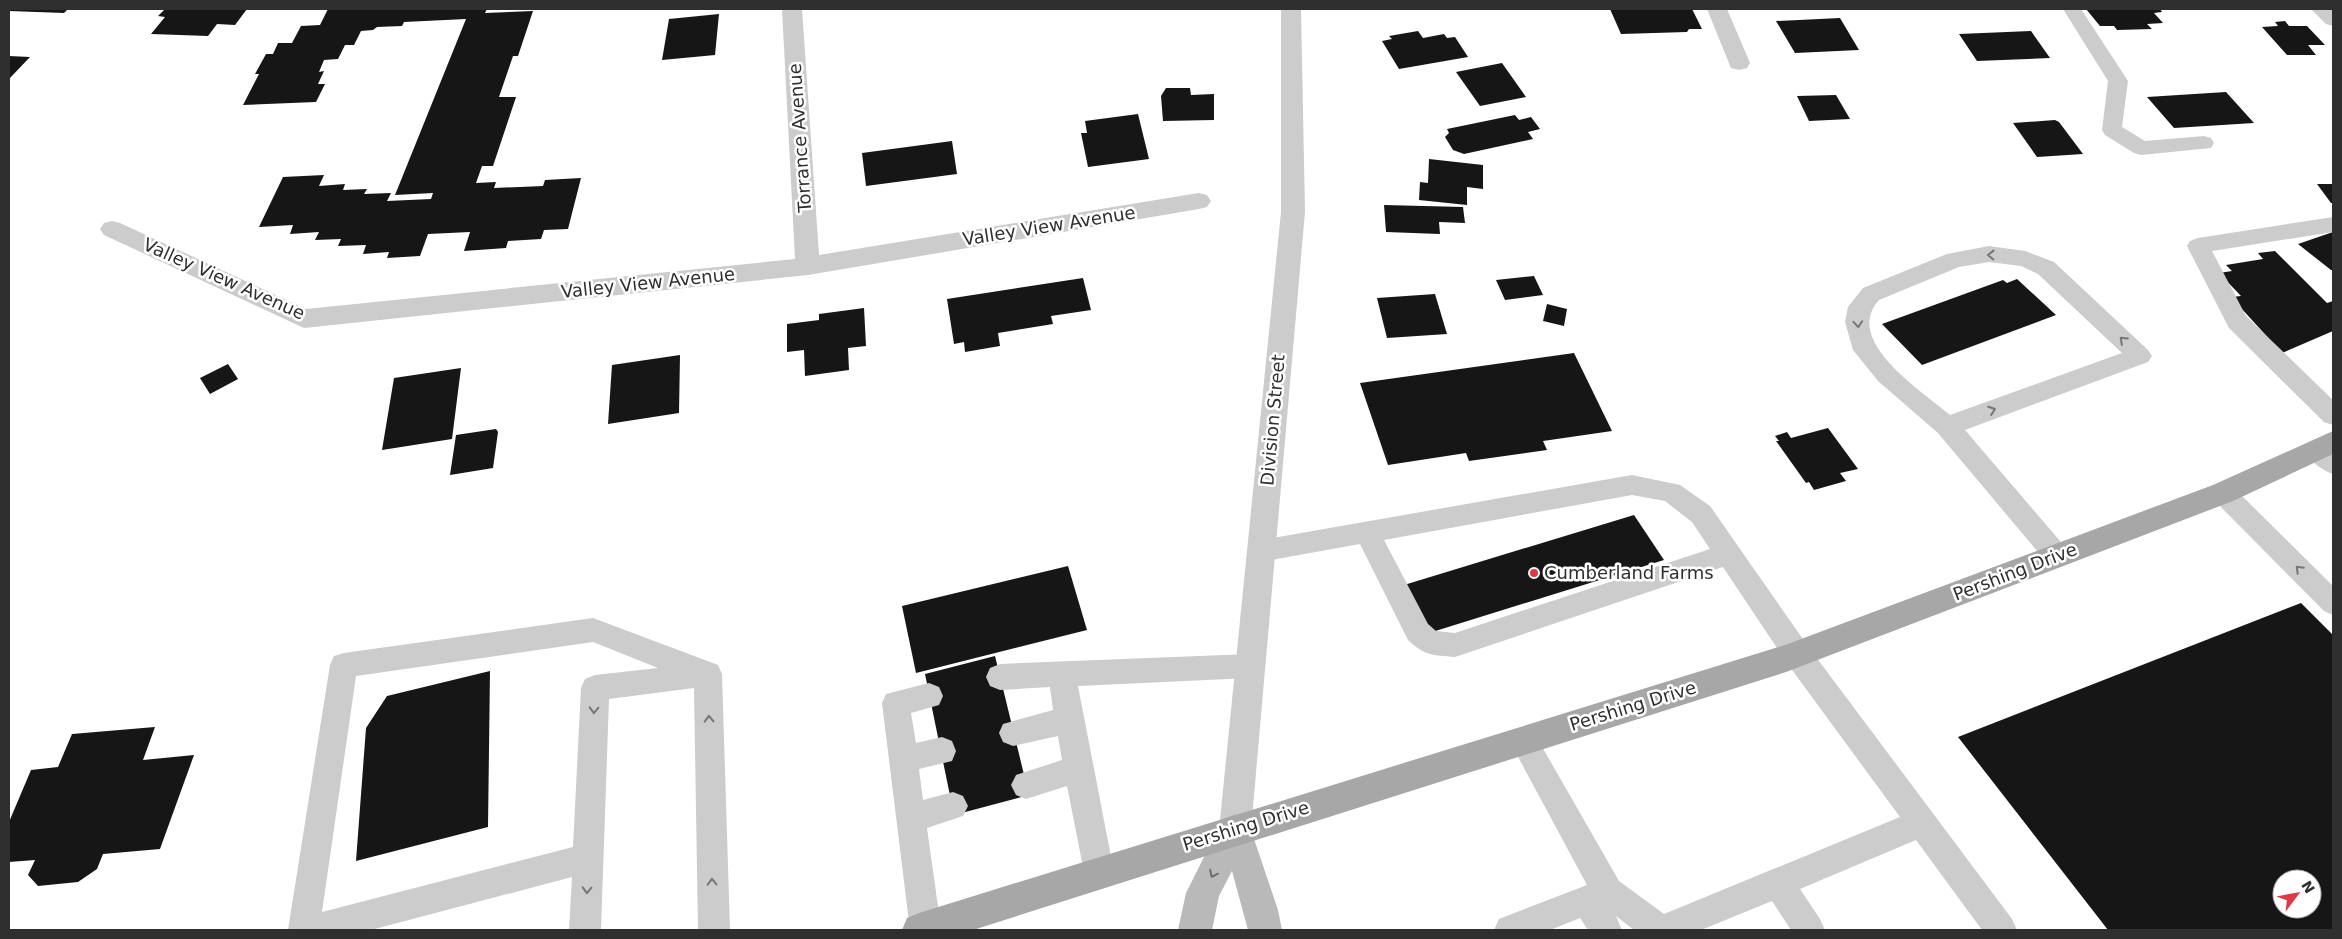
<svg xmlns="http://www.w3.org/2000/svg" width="2342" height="939" font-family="'DejaVu Sans',sans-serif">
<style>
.building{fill:#161616;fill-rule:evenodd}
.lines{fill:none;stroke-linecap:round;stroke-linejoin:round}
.service{fill:#ccc;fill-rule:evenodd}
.minor{fill:#ccc;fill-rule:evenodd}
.tertiary{fill:#ccc;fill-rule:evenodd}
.secondary{fill:#b9b9b9;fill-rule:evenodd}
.primary{fill:#a7a7a7;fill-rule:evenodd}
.oneway{stroke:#767676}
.oneway2{stroke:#6d6d6d}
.poi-dot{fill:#de3946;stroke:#fff;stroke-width:2}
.labels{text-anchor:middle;stroke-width:5;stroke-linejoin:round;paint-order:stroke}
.street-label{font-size:18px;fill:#2f2f2f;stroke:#fff}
.poi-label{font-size:18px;fill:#2f2f2f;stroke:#fff;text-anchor:start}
</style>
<rect width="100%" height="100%" fill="#fff"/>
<!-- building -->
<path class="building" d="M9,9H68L64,13L9,11Z
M165,9H247L235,25L217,24L208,36L151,34L165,17L158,16Z
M328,9H487L485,13L533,11L518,56H513L499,97H516L493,166H482L476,183L496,182L494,188L543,186L545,180L581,178L568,229L544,230L541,239L508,241L506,248L464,251L470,232L428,234L420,256L387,258L389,252L363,254L366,245L338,246L341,239L315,240L319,232L290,234L293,225L259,227L283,177L324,175L319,186L345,184L343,190L367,189L364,194L391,193L387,201L431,199L433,193L395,195L466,19L404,22L402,26L377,27L373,30L361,31L354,45H345L338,59L324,60L319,72L324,71L318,84H325L316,102L243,105L259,74H255L266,54H273L278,43H292L301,26L320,25Z
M1610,9H1692L1702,29H1689L1687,32L1621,34Z
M2086,9H2160L2162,12L2154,13L2163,23L2147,24L2152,29L2117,30L2114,26H2100Z
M719,14L715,55L662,60L669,19Z
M1840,18L1859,50L1795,53L1776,21Z
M2285,21L2289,26H2307L2325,45H2308L2316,55H2287L2262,27L2278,26L2275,22Z
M1418,31L1423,38L1444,34L1447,38L1455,37L1468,57L1399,69L1382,41L1392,39L1389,36Z
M2031,31L2050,58L1977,61L1959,34Z
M9,56L30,57L9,79Z
M1502,63L1526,97L1480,106L1456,72Z
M1166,88H1190L1191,95L1214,94V120L1163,121L1161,96Z
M2226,92L2254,123L2174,128L2147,97Z
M1836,95L1850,119L1809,121L1797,96Z
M1138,114L1149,159L1088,167L1081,133H1087L1085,121Z
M1515,115L1519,120L1531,117L1540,129L1528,132L1533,139L1464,154L1453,150L1445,137L1449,133L1447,129Z
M2055,120L2059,122L2083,154L2037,157L2013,123Z
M952,141L957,174L866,186L862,153Z
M1429,159L1483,165V189L1467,187V205L1419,200L1420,182L1428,183Z
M2317,184H2333V203H2331Z
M1384,205L1463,207L1465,223L1439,222L1440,234L1386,232Z
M2333,232V270H2331L2298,244Z
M2275,251L2327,303L2333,301V331L2282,353L2231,297L2241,296L2219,273L2232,271L2226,265L2263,259L2258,253Z
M1534,276L1543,295L1505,300L1496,280Z
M1083,278L1091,310L1051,316L1053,324L998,333L1000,346L965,352L964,342L954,344L947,299Z
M2017,279L2056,315L1922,365L1882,324L2003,280L2007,283Z
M1435,294L1447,334L1387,338L1377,298Z
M1547,304L1567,309L1564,326L1543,321Z
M864,308L866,346L848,348L849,370L805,376L804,350L787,352V324L819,320V314Z
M1574,353L1612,431L1543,441L1547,450L1469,461L1466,453L1388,465L1360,383Z
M680,355L679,413L608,424L612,365Z
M228,364L238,379L210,394L200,378Z
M461,368L452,439L382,450L394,378Z
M1828,428L1858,469L1840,473L1846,481L1814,490L1809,482L1806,483L1776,441H1779L1775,436L1787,432L1791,438Z
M496,429L498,432L493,468L450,475L456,435Z
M1634,515L1664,560L1429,633L1404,585Z
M1068,566L1087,630L916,673L902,606Z
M2301,603L2333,635V930H2108L1958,737ZM2282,879H2312V909H2282Z
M995,656L1029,795L954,815L925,674Z
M490,671L488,827L356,861L366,728L387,696Z
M155,727L143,760L194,755L160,849L103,854L97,869L78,882L38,886L28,875L35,860L9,862V822L31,770L58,767L72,734Z"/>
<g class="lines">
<!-- service -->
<path class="service" d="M2063,9H2081L2128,81L2122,127L2145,141L2204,136L2211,138L2214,143L2211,148L2141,155L2134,153L2105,135L2102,130L2108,81Z
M2311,9H2331L2333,11V26L2326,24Z
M2333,217V232L2212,251L2246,316L2333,400V425L2324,422L2229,328L2187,246L2190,241L2198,238Z
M1989,246L2025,251L2054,262L2148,350L2152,356L2148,362L1965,430L2066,548L2070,556L2066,564L2057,567L2048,564L1938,433L1878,381L1853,350L1845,322L1848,307L1863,288L1947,254ZM1989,262L2021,266L2038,274L2122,353L1950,415C1922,391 1842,341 1879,300L1959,267Z
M2316,440L2325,443L2333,450V474C2321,470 2310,461 2304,450L2307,443Z
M1632,475L1680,485L1710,506L1807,645L2012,919L2017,930H1982L1916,840L1800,889L1820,919L1825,930H1791L1772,901L1701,930H1634L1616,916L1622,930H1588L1580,918L1550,930H1494L1499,919L1587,885L1509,740L1513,731L1523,727L1533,731L1619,881L1664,914L1900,817L1787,663L1723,567L1455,657C1433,655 1425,656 1408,640L1360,544L1261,562L1252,559L1248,551L1252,543L1261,540ZM1632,495L1665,501L1692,522L1710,549L1455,633L1436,631L1428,624L1384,540Z
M2223,483L2232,486L2333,586V615L2324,611L2214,500L2210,493L2214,486Z
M593,618L718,665L722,674L730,930H698L694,688L609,699L601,930H569L572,877L371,930H288L330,665L334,656L344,653ZM593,642L658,668L595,675L585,679L581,688L573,847L322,912L356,676Z
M1250,654L1260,657L1264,666L1260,675L1250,678L1078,686L1114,872L1110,883L1099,887L1088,883L1084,872L1067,786L1026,799L1016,795L1011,785L1016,775L1062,760L1058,736L1013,746L1003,742L999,733L1003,724L1053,710L1050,687L1000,690L990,686L986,677L990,668L1000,664Z
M929,683L939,687L943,696L939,705L911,713L916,743L942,737L952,741L956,751L952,761L919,769L923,800L953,792L963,796L968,806L963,816L927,828L941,928L940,930H910L882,703L886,694Z"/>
<!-- minor -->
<path class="minor" d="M782,9H802L819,255L1199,193L1207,195L1211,201L1207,207L1199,209L808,275L304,328L104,235L100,229L104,223L112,221L120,223L306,309L795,259Z
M1707,9H1727L1750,63L1747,68L1739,70L1731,68Z"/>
<!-- tertiary -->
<path class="tertiary" d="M1281,9H1301L1305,212L1251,830L1247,841L1235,846L1223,841L1219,830L1281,212Z"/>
<!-- secondary -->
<path class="secondary" d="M1235,814L1247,819L1251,830L1278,910L1282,930H1248L1232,871L1219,896L1212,930H1178L1186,893L1223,819Z"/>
<!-- primary -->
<path class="primary" d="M2333,431V454L2233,501L1786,672L973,930H902L907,918L919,913L1785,645L2213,485Z"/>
</g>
<!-- one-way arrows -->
<defs><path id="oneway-chevron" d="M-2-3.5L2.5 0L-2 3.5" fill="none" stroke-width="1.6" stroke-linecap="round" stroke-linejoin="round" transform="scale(1.25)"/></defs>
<g class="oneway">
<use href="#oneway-chevron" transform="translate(1991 255) rotate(-179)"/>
<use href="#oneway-chevron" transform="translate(1858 324) rotate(86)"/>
<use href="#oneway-chevron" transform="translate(2123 340) rotate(-137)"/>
<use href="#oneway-chevron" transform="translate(1992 410) rotate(-20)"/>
<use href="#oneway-chevron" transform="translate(2299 569) rotate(-135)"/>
<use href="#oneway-chevron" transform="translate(594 710) rotate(92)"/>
<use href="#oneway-chevron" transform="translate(709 719) rotate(-91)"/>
<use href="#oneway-chevron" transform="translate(712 882) rotate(-91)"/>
<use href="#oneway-chevron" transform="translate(587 890) rotate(92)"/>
</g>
<use class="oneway2" href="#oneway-chevron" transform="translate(1213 874) rotate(116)"/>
<!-- markers -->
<circle class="poi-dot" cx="1534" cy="573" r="5"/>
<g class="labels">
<!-- street labels -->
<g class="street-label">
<text transform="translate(800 138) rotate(-94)" y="6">Torrance Avenue</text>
<text transform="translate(1049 226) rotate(-9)" y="6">Valley View Avenue</text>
<text transform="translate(224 279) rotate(24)" y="6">Valley View Avenue</text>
<text transform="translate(648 283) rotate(-6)" y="6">Valley View Avenue</text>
<text transform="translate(1273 420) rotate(-85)" y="6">Division Street</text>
<text transform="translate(2015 572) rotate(-21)" y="6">Pershing Drive</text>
<text transform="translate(1633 706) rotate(-17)" y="6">Pershing Drive</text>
<text transform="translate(1246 826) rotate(-17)" y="6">Pershing Drive</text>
</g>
<!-- poi labels -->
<g class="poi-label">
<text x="1544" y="579">Cumberland Farms</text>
</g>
</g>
<!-- border -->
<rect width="2342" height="939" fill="none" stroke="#2f2f2f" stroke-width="20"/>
<!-- north arrow -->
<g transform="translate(2297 894) rotate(58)"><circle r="24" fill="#ffffff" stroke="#acacac"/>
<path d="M0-4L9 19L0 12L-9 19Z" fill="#de3946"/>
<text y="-8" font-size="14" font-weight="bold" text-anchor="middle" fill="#2f2f2f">N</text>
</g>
</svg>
